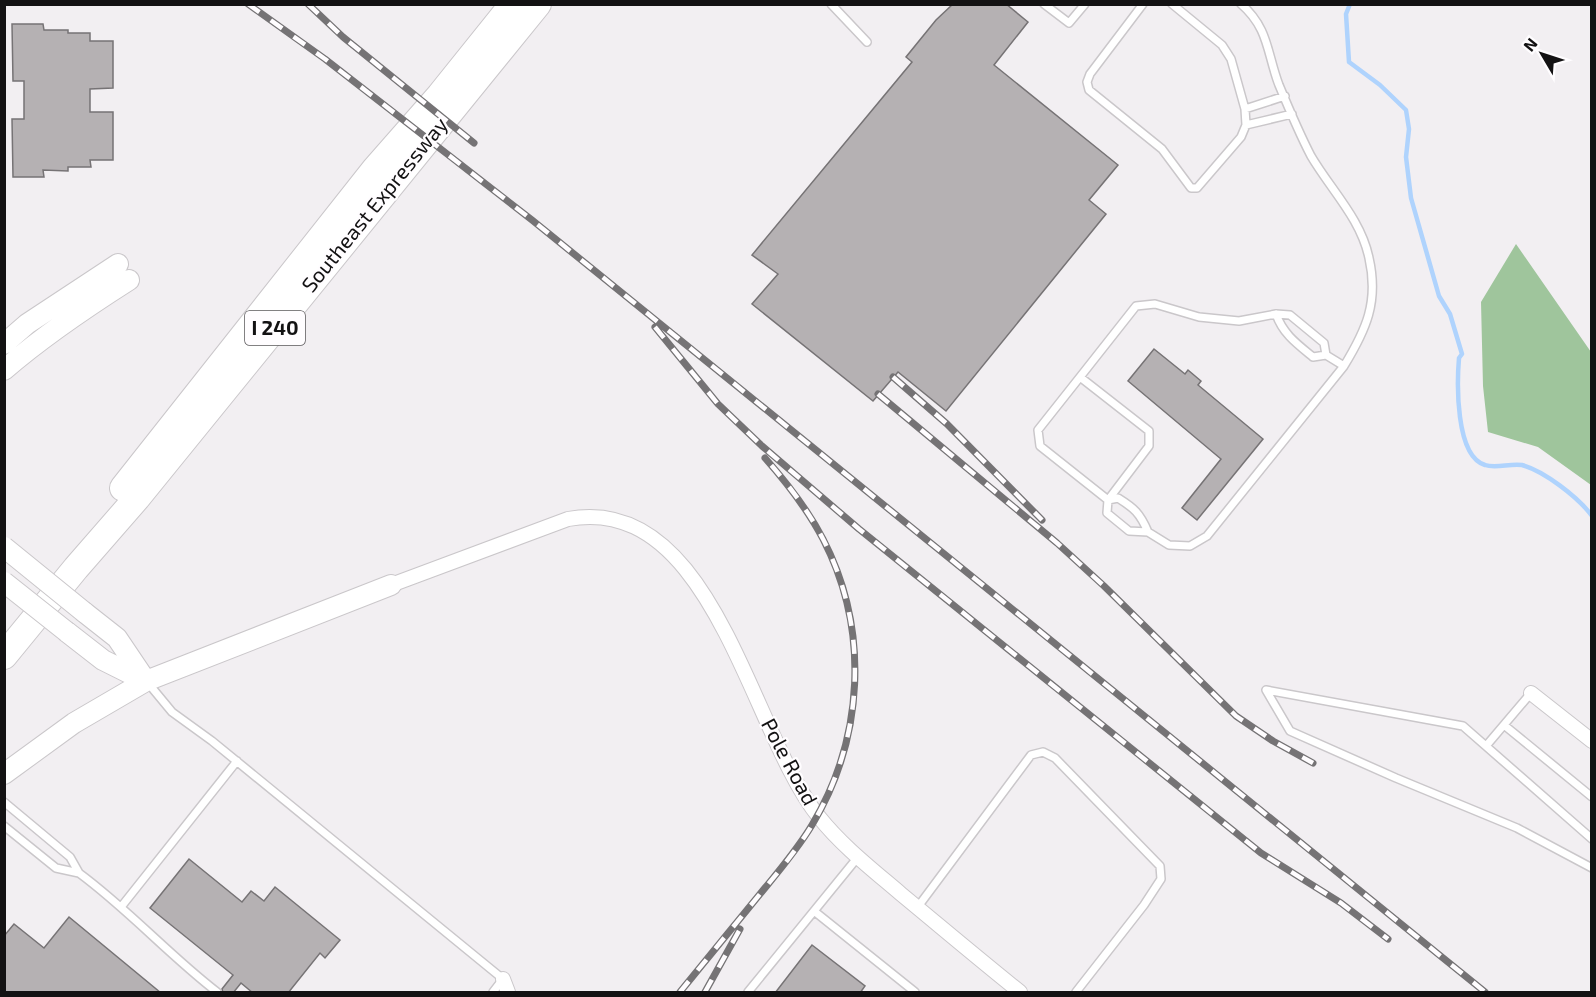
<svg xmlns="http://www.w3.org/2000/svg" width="1596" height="997" font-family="'Exo 2',sans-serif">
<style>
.forest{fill:#9fc59c}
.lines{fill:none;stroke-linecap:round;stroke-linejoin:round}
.stream{stroke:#afd3fd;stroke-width:4.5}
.building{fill:#b5b1b3;stroke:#767375;stroke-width:1.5}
.lane-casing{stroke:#cac7ca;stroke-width:10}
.street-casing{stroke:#cac7ca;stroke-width:16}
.secondary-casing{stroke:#cac7ca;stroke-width:22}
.highway-casing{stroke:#cac7ca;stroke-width:28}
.lane{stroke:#fff;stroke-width:7}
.street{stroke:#fff;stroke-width:14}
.secondary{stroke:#fff;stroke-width:20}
.highway{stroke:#fff;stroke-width:26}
.rail-casing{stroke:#757375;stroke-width:7}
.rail{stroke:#fffdff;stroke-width:4.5;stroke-dasharray:14;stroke-linecap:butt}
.secondary-bridge-casing{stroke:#cac7ca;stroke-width:22;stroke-linecap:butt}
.secondary-bridge{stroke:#fff;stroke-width:20}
.labels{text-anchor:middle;stroke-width:4.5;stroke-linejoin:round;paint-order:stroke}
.shield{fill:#fffdff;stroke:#5a585a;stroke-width:1.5}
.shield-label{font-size:20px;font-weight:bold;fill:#131213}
.street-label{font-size:21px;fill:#131213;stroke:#fffdff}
</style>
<rect width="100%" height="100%" fill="#f2eff2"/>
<!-- forest -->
<path class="forest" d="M1516,244L1591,352V485L1538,447L1488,432L1483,386L1481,302Z"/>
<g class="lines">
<!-- stream -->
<path class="stream" d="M1350,4L1346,14L1349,62L1380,85L1406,110L1409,129L1406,157L1411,198L1439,296L1450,314L1462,354L1459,358C1457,382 1455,456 1485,465C1496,469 1510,463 1522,465C1544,471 1578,497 1592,516"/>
</g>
<!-- building -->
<path class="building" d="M953,4H1006L1028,22L994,65L1118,165L1089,200L1106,214L946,411L898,372L873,401L752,304L778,274L752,255L912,62L906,57L936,20Z
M12,24H43L44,30H68V33H90V41H113V88L90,89V112H113V160H90L91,167H68V171L43,170L44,177H13L12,119H24V81H13Z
M1154,349L1185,374L1188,370L1201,381L1198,385L1263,439L1197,520L1182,508L1221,459L1128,381Z
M189,859L242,902L251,891L264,901L275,887L340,940L325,958L320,953L288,993H253L241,983L233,993H223L222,989L233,975L150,908Z
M69,917L161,993H4V936L14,924L44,948Z
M812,945L865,986L860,993H775Z"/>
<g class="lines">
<defs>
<path id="lane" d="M831,4L867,42
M1044,4L1069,23L1085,4
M1143,4L1090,74L1087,82L1089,90L1162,149L1191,188H1197L1241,137L1246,125L1245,109L1231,59L1222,45L1172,4
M1245,109L1285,96
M1246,125L1292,114
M1276,314C1283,334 1297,344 1313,357L1326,355L1344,366
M1080,377L1149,431V446L1108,500L1040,446L1038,430Z
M1080,377L1136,306L1155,304L1199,317L1239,321L1276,314L1290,315L1324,343L1326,355
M1148,532C1140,513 1134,508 1118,498L1108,500L1107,513L1129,531L1148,532L1169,545L1190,546L1207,536L1344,366C1366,330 1379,302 1369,258C1361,219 1331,190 1311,156C1299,133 1289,109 1279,85C1267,54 1269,28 1241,4
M148,683L172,712L212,741L503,979L493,992
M1504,725L1592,797
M1486,746L1531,693
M4,802L70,857L79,873L56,868L4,826
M1592,839L1463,726L1266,690L1290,731L1396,778L1517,828L1592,868
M79,873C128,909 169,955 217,992
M121,907L237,761
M917,908L1031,755L1043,752L1055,758L1160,866L1161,879L1144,905L1076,992
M814,911L915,992
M748,992L858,857"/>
<path id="street" d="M391,585L568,519C713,492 750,732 819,817C842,846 873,870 901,894C941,927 980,960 1020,992
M1531,693L1592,741
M503,979L508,992"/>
<path id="secondary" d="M4,344L27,324L118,264
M4,370C43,336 85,308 129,280
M84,612L117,638L146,681
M67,632L103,660L143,680
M4,774L74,723L146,681L391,585"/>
<path id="highway" d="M123,488L375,169L440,95L513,4
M4,656L76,568L137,498L538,4"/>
</defs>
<!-- lane casing -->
<use href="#lane" class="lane-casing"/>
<!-- street casing -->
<use href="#street" class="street-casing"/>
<!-- secondary casing -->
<use href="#secondary" class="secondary-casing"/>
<!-- highway casing -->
<use href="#highway" class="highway-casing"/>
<!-- lane -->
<use href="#lane" class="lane"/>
<!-- street -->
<use href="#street" class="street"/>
<!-- secondary -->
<use href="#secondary" class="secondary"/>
<!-- highway -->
<use href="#highway" class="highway"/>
<defs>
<path id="rail" d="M248,4L325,59L532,220L1485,992
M308,4L343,37L474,143
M655,327L718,404L762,446L859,529L1261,853L1341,903L1388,939
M893,377L947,424L1042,520
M878,394L1057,543L1104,586L1236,716L1273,741L1313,763
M680,992C706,960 733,927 760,894C778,872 797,850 812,825C864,738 870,630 823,539C808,510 787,483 765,458
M705,992L740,929"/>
</defs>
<!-- rail casing -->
<use href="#rail" class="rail-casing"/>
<!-- rail -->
<use href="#rail" class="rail"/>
<defs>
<path id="secondary-bridge" d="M4,547L84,612
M4,582L67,632"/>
</defs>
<!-- secondary-bridge casing -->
<use href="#secondary-bridge" class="secondary-bridge-casing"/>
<!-- secondary-bridge -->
<use href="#secondary-bridge" class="secondary-bridge"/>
</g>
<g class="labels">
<!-- shield labels -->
<rect class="shield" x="245" y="311" width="60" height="34" rx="4.5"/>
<g class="shield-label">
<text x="275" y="335">I 240</text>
</g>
<!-- street labels -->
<g class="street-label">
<text transform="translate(375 205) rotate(-51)" y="7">Southeast Expressway</text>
<text transform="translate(789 762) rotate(62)" y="7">Pole Road</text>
</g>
</g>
<!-- border -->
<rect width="1596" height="997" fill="none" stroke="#131213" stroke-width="12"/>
<!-- north arrow -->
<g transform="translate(1542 54) rotate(309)" stroke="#fffdff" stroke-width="4.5" paint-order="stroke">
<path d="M0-4.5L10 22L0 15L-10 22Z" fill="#131213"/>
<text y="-9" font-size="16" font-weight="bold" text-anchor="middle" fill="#131213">N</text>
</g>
</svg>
